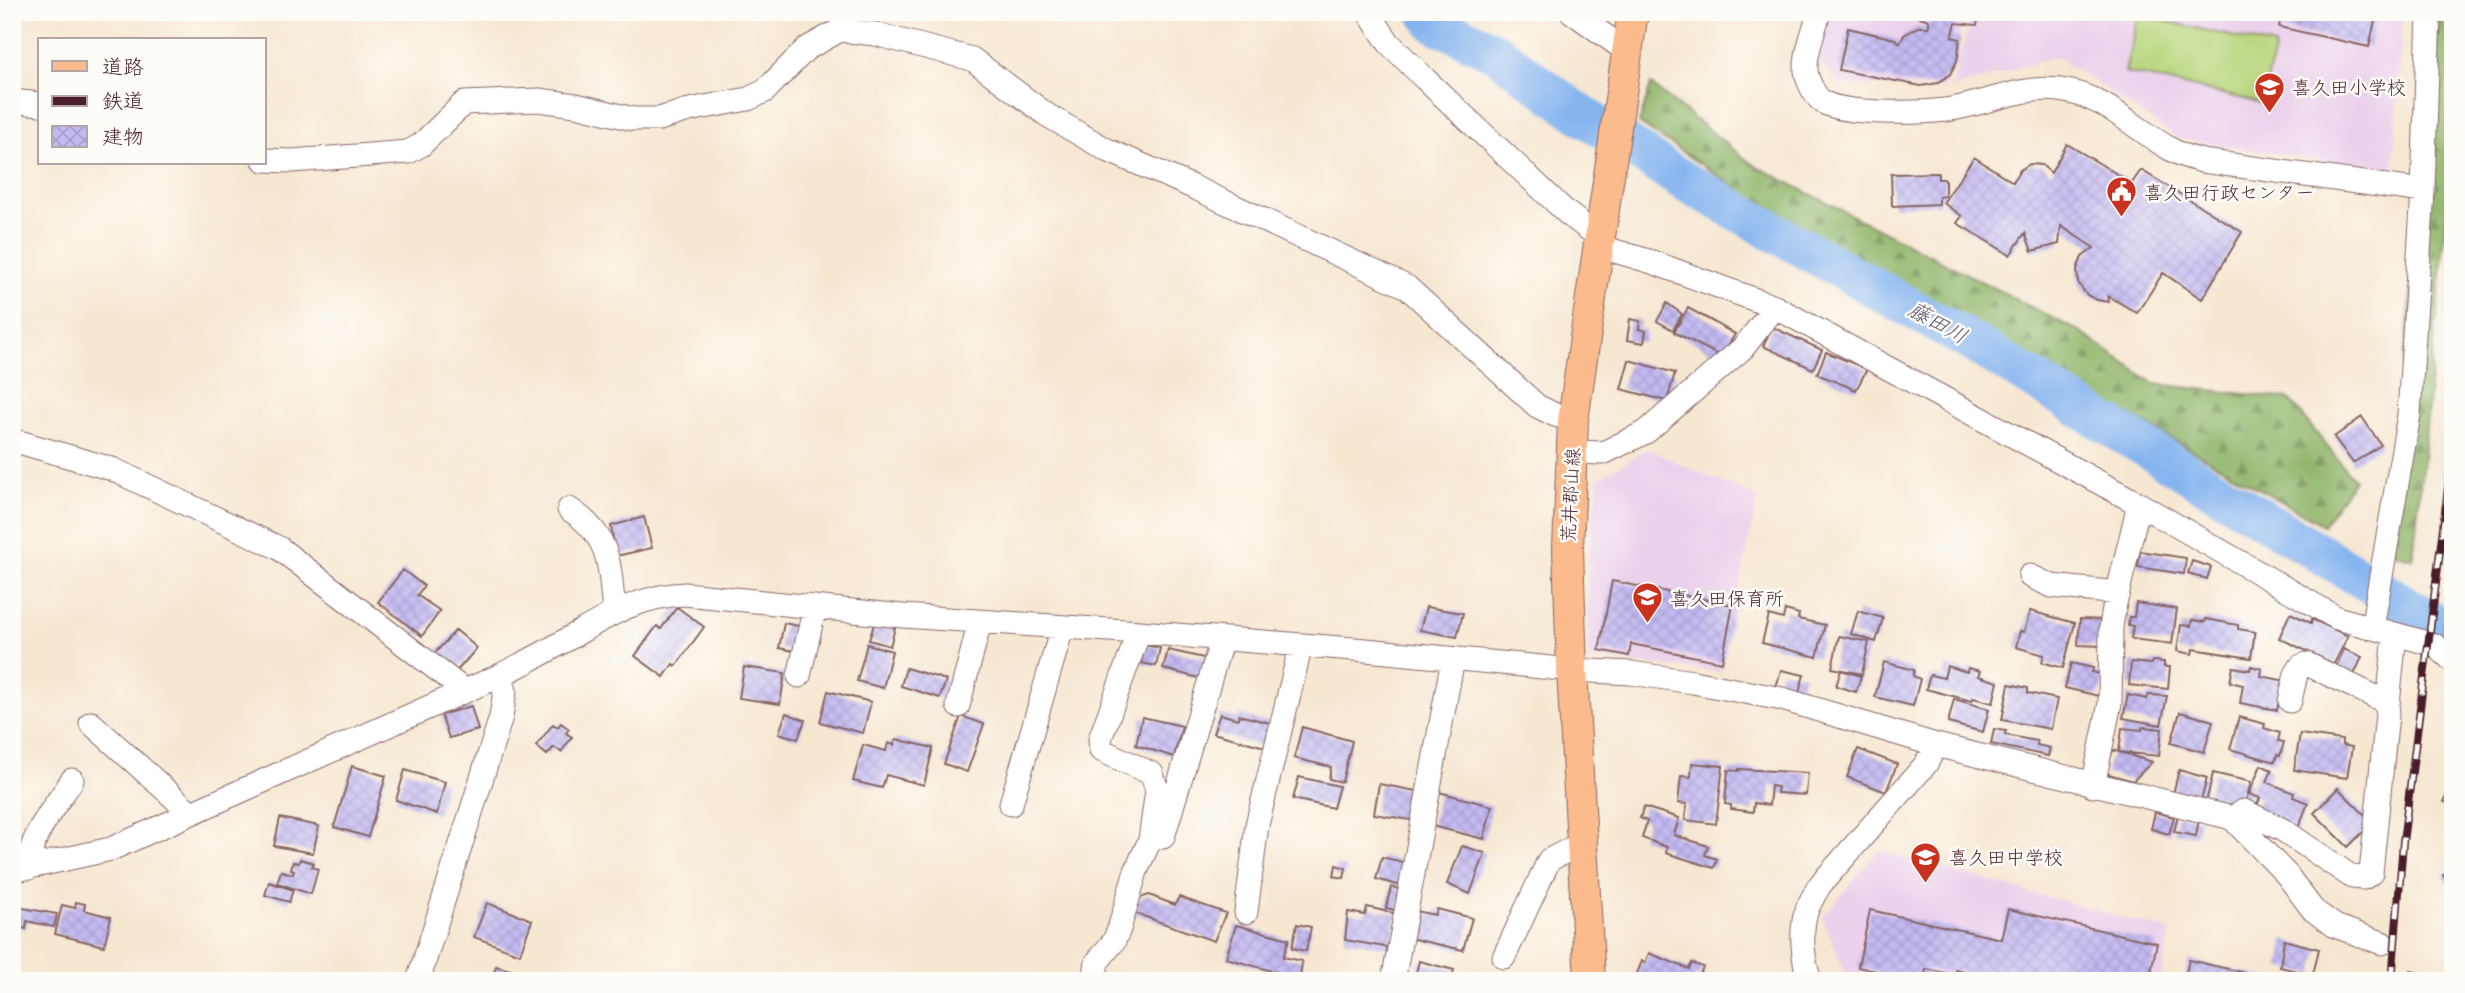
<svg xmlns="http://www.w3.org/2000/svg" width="2465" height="993" font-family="'Balsamiq Sans','Klee One',sans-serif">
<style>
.built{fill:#ebd1eb}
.forest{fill:url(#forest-firs);stroke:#6e6a4c;stroke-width:2}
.garden{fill:#b8d57c;stroke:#817a54;stroke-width:2}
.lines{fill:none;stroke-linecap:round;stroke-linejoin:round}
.river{stroke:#85b4ef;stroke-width:40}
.building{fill:url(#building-cross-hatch)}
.minor-casing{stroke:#866565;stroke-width:25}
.major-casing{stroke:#866565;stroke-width:32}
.minor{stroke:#fff;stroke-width:23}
.major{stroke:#fbbb8d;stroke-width:30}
.rail-casing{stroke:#4a1f2b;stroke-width:8}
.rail{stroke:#fdfcf7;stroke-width:5;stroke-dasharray:16;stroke-linecap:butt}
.labels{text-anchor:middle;stroke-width:5;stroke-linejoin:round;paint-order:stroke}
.poi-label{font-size:19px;fill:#4a1f2b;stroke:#fdfcf7;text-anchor:start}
.street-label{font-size:19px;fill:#4a1f2b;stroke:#fdfcf7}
.water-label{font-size:21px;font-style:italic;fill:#5f5370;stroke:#fdfcf7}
</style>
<defs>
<pattern id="forest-firs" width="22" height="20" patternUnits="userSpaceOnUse" patternTransform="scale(1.75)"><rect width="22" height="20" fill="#92b66c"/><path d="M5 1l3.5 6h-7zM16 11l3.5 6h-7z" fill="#799359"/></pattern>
<pattern id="building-cross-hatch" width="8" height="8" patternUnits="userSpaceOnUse" patternTransform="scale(1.75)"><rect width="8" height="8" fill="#c3baf1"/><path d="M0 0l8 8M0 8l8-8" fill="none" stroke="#a99fcf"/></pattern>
</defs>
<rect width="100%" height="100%" fill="#fdfcf7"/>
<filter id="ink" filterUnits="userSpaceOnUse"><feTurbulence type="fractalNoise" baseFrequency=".0143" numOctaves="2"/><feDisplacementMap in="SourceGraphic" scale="14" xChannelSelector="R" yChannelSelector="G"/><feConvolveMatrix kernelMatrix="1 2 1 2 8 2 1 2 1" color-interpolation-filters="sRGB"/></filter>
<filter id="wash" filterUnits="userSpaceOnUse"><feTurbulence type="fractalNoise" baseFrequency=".00686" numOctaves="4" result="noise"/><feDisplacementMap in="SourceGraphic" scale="28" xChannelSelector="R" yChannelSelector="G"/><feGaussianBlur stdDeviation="1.57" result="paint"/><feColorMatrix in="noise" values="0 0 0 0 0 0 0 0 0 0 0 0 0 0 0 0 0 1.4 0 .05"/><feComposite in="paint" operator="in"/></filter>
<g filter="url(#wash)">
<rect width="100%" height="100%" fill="#f6e7d1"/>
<!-- built -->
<path class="built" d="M1831,12H1966L1945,88L1841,85L1818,60Z
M1972,12H2403L2393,171L2179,139L2056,56L1952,89Z
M1647,449L1758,498L1721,672L1588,658L1587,561L1599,478Z
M1878,851L2171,931L2161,981H1849L1822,918Z"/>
<!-- forest -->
<path class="forest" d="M2440,12H2453V151L2413,559L2385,550Z
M1651,85L1752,164L2080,332L2155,384L2289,399L2354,480L2323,525L1775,214L1639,123Z"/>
<!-- garden -->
<path class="garden" d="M2138,15L2275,46L2262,103L2125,72Z"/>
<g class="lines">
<!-- river -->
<path class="river" d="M1427,12L1435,23L1497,53L1576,111L1682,180L1975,344L2453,634"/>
</g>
<g id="blocks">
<!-- building -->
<path class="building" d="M1918,12H1980L1977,25L1956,23L1952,37L1960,39L1957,61L1950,74L1938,83L1921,86L1839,70L1848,28L1895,39L1900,43L1904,35L1918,27H1929V20L1917,16Z
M2282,12H2377L2369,47L2279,27Z
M2067,144L2132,183L2141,170L2242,232L2202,299L2163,273L2137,313L2108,296L2109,302L2097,300L2087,295L2082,289L2078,282L2077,269L2082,257L2094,248L2061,226L2059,244L2032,251L2025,233L2010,255L1957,223L1962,216L1943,203L1974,157L2013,182L2020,170L2030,164L2042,165L2051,173Z
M1938,173V179H1945V196L1939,197V204L1892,206L1891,174Z
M1667,303L1682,314L1673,330L1657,321Z
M1688,308L1735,334L1722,357L1674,332Z
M1630,319L1640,321L1639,329L1646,331L1644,343L1627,340Z
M1772,327L1822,350L1813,369L1763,346Z
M1826,352L1867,369L1856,390L1817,374Z
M1629,360L1675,373L1667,401L1621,389Z
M2362,417L2381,445L2353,463L2334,437Z
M644,517L652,548L616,556L611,526Z
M2140,551L2186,558L2184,574L2138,567Z
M2192,561L2211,567L2207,579L2188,573Z
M403,570L424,586L417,595L440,611L422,636L378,602Z
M1612,581L1733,605L1722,662L1631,644L1629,656L1599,650Z
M2136,603L2177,609L2172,644L2131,639L2133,626L2128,625L2129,617H2134Z
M677,607L704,627L676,666L673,664L664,677L635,656L657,626L661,629Z
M1426,607L1463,613L1457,637L1420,630Z
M1785,610L1799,614L1798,619L1825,625L1817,657L1762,643L1769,615L1783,619Z
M1858,611L1883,618L1876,642L1851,634Z
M2030,611L2075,623L2063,668L2042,662L2044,655L2016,647L2020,631L2024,632Z
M2290,613L2311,623L2312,619L2348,636L2334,664L2279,638Z
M2080,619L2104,620L2102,646L2078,645Z
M2206,619L2238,625V629L2255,632L2251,658L2193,649L2192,654L2177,651L2181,625L2191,626L2192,620L2205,622Z
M875,621L895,628L890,646L869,640Z
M784,623L799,626L794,651L779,648Z
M456,630L477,648L455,673L434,654Z
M1839,636L1869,642L1862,674L1832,668Z
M867,644L892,651L883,688L857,681Z
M1145,645L1160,648L1156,666L1141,663Z
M2344,649L2362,657L2354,675L2336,667Z
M1168,650L1204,658L1199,678L1163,669Z
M2152,661L2164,662V667H2170L2168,689L2129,685L2131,662L2151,664Z
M1884,662L1914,670L1913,676L1920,679L1913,706L1875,697Z
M2071,663L2093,668L2092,672L2104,675L2099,696L2065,688Z
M1947,666L1967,672L1968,668L1980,671L1978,676L1998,682L1993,703L1973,698L1972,701L1926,689L1930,675L1944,678Z
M2251,666L2262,669L2261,676L2286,681L2281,692L2277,710L2240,703L2243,685L2230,682L2233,667L2250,670Z
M744,667L785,673L780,704L739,698Z
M906,668L946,680L940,698L901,686Z
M1781,670L1804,675L1799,693L1776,687Z
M1841,670L1861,676L1856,692L1836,686Z
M2009,684L2028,688V693L2057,699L2051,729L2002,720Z
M828,691L871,702L863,733L820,722Z
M2128,695L2147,699L2148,695L2167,696L2161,725L2123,718Z
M1954,699L1989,709L1983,732L1948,723Z
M471,706L478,730L449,738L441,715Z
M2180,712L2213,721L2204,752L2171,743Z
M786,713L805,720L798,739L779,733Z
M1220,714L1238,719L1239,715L1270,723L1265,747L1213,733Z
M961,716L984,724L967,772L944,764Z
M1142,717L1182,726L1174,757L1136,745Z
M2239,717L2265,724L2264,728L2280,733L2278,741L2284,742L2280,756L2277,755L2275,762L2230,749Z
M561,723L569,729L566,733L572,737L561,752L554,747L547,755L536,746L553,724L558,727Z
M1302,727L1352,741L1342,782L1329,779L1331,767L1294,758Z
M2143,727L2162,729L2159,756L2119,752L2152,762L2133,781L2105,773L2113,750L2119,752L2122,728L2142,730Z
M1994,729L2006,731L2005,735L2037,741V745L2050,748L2048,756L1991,744Z
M2300,734L2342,740V745L2352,747L2347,778L2294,770Z
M896,739L933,748L924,785L886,775L882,788L853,781L863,745L886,751L888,743L894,745Z
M1858,749L1897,764L1886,792L1847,777Z
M1692,763L1723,766L1716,824L1685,820L1687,804L1678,803L1681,776L1691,777Z
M2261,765L2272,770L2267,782L2294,793L2293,797L2308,803L2297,831L2254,813L2260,798L2249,794Z
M352,766L386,776L368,837L334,827Z
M1739,769L1808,773L1806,795L1777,793L1778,787L1771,786L1769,805L1754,803L1753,812L1731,809V805L1725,804L1728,770L1739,771Z
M405,770L445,782L437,814L396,800Z
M2179,770L2207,778L2201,801L2173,794Z
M2213,773L2251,782L2246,801L2241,800L2238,811L2206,803Z
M1299,777L1339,786L1333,808L1293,799Z
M2453,781V805L2444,802Z
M1379,784L1422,792L1417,821L1374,814Z
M2338,788L2370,820L2367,828L2348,847L2314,813Z
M1439,792L1492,806L1484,839L1432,826Z
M1644,807L1679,818L1674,835L1708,846L1705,855L1717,859L1714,868L1666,853L1667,847L1642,838L1647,821L1640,818Z
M2155,812L2174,817L2169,834L2151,829Z
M2178,814L2199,819L2196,836L2174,832Z
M280,818L319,826L313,853L274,846Z
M1462,846L1485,853L1470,894L1447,884Z
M1382,857L1406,863L1401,886L1376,879Z
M300,859L314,863L312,867L318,869L311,894L277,883L281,871L293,874L294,870L291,869L293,862L299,863Z
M1336,865L1346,868L1344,878L1334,876Z
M2453,870V895L2443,875Z
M269,882L293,890L289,902L265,895Z
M1391,887L1404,890L1398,911L1386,908Z
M1149,895L1175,905L1179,897L1226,913L1214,941L1134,913L1140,898Z
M76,902L85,904L84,910L111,917L104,946L55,934L62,905L75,908Z
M487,903L532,920L520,954L474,937Z
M17,907L57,914L54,927L27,921L26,929L13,926Z
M1367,907L1397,914L1391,948L1345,940L1348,912L1365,915Z
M1437,909L1472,918L1463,950L1409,938L1416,911L1435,915Z
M2008,909L2157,943L2149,981L2119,975L2118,981H2042L1997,971L1995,979L1956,970L1955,975L1926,969L1924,981H1919L1858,967L1870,910L2001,939Z
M1297,924L1311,927L1306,951L1292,948Z
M1236,925L1289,939L1283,957L1302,961L1300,979L1226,958Z
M2284,940L2319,949L2313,975L2280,967Z
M1649,953L1689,969L1692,963L1703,967L1699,976L1695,975L1693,981H1634L1642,961L1645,963Z
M2189,960L2276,980V981H2184Z
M1419,961L1454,970L1451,981H1414Z
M496,966L517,972L515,981H491Z
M2410,971L2436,976L2435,981H2408Z
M1740,975L1776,979V981H1739Z"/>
</g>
</g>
<g filter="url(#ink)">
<use href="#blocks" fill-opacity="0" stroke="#866565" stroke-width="2"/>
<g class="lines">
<defs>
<path id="minor" d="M1368,12L1389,43L1425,79L1567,213L1599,237
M1572,12L1628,52
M1819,12C1815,29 1805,52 1806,70C1807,80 1814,96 1823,102C1844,115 1920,113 1945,110C1985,105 2020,85 2060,90C2106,96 2134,129 2172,150C2181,156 2192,158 2202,161L2423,191
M12,101L40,104
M264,160L292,161L408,152L421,145L464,103L539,100L576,105L633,119H659L689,110L748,99L765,91L806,49L840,30L875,34L972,59L1047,115L1107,150L1193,187L1407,287L1537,406L1555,415L1573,420
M1598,246L1652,262L1775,307L2139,504L2337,618L2435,645L2453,661
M12,440L112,469L279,548L465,691
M1572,452L1603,453L1646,432L1743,348L1775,307
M569,509C612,537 609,565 614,612
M2030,576L2052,586L2118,593
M2372,628L2409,415L2423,191L2429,12
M799,676L815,607
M2290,701L2296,674L2301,666L2307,664L2388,703
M958,706L980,622
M91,723L191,813
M2093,786L2110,703L2111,627L2114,608L2139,504
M1011,804L1062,628
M2232,818L2244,811L2283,830L2352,877L2364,878L2371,873L2395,635
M1163,837L1222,639
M29,868C29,835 55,807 72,780
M12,871L111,849L501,675C520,665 541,655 559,644C602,620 634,596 685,594L903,616L1139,632L1366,650L1572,670L1631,673L1693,682L1782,699L1936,745L2232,818L2287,875L2313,910L2335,926L2382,943
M1246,912L1257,825L1301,645
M1504,957L1549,860L1582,843
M418,981L501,717L505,691L501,675
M1094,981L1097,962L1114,941L1119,929L1136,871L1150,840L1157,790L1152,774L1101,750L1100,739L1139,632
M1393,981L1453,659
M1810,981C1803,961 1800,932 1806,912C1809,903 1815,894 1819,886L1926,764L1936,745"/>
<path id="major" d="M1590,981L1572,670L1568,549L1573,420L1633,12"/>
</defs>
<!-- minor casing -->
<use href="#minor" class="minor-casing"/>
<!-- major casing -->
<use href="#major" class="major-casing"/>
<!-- minor -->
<use href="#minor" class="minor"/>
<!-- major -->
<use href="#major" class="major"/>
<defs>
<path id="rail" d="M2392,981L2403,842L2453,449"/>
</defs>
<!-- rail casing -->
<use href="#rail" class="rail-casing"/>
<!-- rail -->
<use href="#rail" class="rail"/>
</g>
</g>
<!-- icons -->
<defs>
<symbol id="school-pin" viewBox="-11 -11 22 30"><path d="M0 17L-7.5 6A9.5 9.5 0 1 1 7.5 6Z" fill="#c8321e" stroke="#fdfcf7"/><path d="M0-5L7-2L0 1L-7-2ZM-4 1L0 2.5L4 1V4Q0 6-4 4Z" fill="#fff"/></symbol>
<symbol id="civic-pin" viewBox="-11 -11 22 30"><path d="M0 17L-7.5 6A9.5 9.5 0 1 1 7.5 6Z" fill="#c8321e" stroke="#fdfcf7"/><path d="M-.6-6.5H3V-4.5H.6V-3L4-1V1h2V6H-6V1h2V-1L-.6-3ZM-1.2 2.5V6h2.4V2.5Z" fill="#fff"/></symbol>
</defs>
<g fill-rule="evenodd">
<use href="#school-pin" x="2252" y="70" width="35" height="47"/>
<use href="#civic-pin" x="2104" y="174" width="35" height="47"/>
<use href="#school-pin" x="1630" y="580" width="35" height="47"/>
<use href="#school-pin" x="1908" y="840" width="35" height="47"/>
</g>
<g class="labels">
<!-- poi labels -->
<g class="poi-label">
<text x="2292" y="94">喜久田小学校</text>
<text x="2144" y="199">喜久田行政センター</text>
<text x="1670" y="605">喜久田保育所</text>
<text x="1949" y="864">喜久田中学校</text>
</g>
<!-- street labels -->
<g class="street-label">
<text transform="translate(1570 495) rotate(-87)" y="7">荒井郡山線</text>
</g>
<!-- water labels -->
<g class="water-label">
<text transform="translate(1938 323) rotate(29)" y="7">藤田川</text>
</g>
</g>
<!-- margin -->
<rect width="2465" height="993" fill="none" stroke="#fdfcf7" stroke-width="42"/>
<!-- legend -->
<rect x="38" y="38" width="228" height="126" fill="#fdfcf7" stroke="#b5a4a5" stroke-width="2"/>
<rect x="52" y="61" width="35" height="10" fill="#fbbb8d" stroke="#b5a4a5" stroke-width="2"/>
<text x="102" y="74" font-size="21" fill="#4a1f2b">道路</text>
<rect x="52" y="96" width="35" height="10" fill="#4a1f2b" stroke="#b5a4a5" stroke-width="2"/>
<text x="102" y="108" font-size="21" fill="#4a1f2b">鉄道</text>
<rect x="52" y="126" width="35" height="21" fill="url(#building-cross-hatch)" stroke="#b5a4a5" stroke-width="2"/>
<text x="102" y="144" font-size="21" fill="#4a1f2b">建物</text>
</svg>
